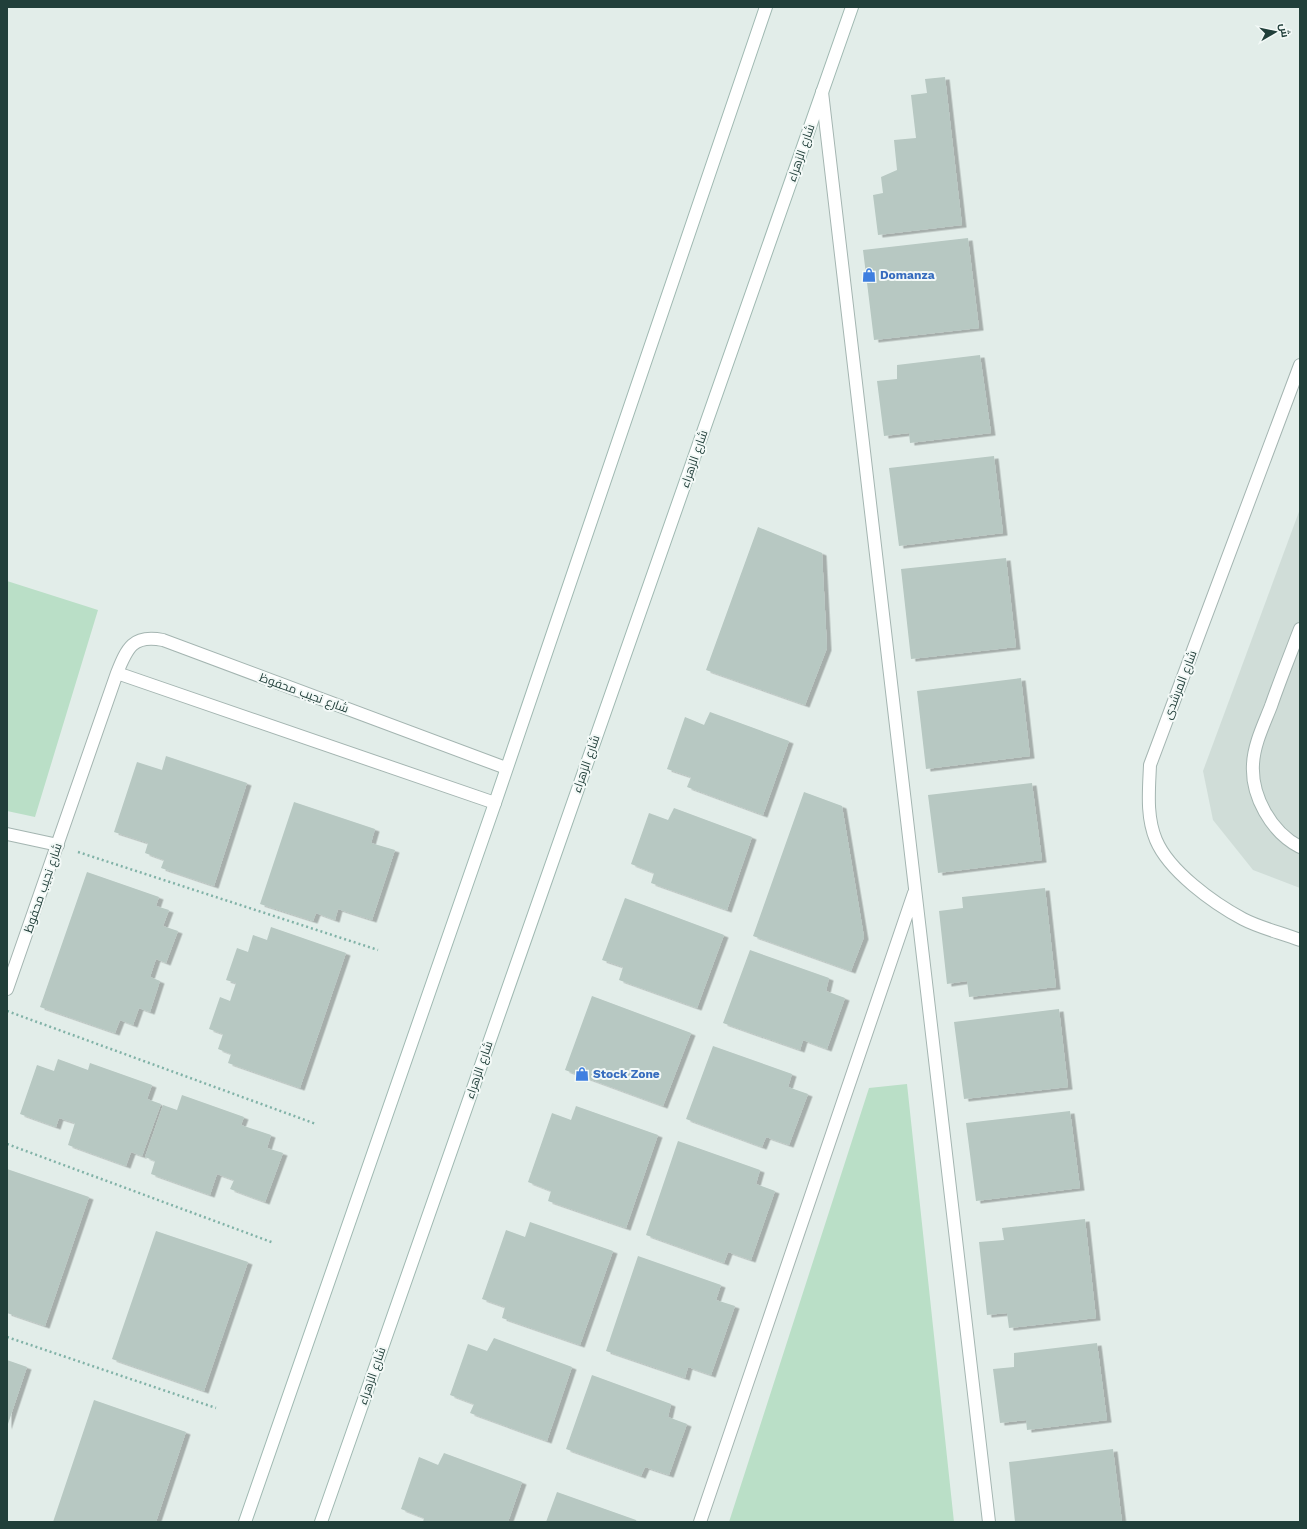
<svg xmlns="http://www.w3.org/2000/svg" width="1307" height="1529" font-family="'Work Sans',Cairo,sans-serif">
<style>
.built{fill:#d0ddd8}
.green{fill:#badfc7}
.building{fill:#b7c8c2;filter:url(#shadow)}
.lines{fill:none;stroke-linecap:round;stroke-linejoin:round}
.service-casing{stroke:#a4b5b1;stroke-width:14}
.minor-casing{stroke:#a4b5b1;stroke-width:14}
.secondary-casing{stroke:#a0b9b2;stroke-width:14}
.path{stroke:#81b2a7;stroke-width:2.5;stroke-dasharray:2 3;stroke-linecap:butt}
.service{stroke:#fff;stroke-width:12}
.minor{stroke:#fff;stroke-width:12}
.secondary{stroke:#fff;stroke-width:12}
.labels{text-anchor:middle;stroke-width:4;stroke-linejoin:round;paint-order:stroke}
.street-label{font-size:12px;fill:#213f3a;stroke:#f3f9f7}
.shop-label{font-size:12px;font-weight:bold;fill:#366cbe;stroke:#f3f9f7;text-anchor:start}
</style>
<defs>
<filter id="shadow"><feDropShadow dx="4.5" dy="2.5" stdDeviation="0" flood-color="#0004"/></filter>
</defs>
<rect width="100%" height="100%" fill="#e2ede9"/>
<!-- built -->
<path class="built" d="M1300,509V888L1253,870L1213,820L1203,771Z"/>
<!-- green -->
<path class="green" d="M7,581L98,610L35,817L7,811Z
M907,1084L954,1522H729L869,1088Z"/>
<!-- building -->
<path class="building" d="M945,77L962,225L878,235L873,195L883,193L881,177L897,170L894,140L916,138L911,95L927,93L925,79Z
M968,238L979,328L874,340L863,250Z
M980,355L991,433L910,443L909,433L884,436L877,381L897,379V365Z
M994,456L1003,533L899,546L889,468Z
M758,527L822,553L827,648L805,705L706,670Z
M1006,558L1016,647L911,659L901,569Z
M1021,678L1030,756L926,769L917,691Z
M710,712L789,741L763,815L687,787L691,777L667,769L685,717L704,725Z
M166,756L247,783L214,886L161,868L164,860L145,853L148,843L114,832L137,762L162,770Z
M1032,783L1042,860L938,873L928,795Z
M804,792L842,806L864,937L851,971L753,936Z
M294,802L375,829L371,843L395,850L372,920L338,909L335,920L316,913L313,921L260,904Z
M674,808L752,837L727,910L651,883L654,873L631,864L649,813L668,820Z
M87,872L159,897L156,906L169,910L163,926L178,931L166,963L156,959L150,977L160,981L150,1012L139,1008L133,1025L120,1020L115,1033L40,1007Z
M1045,888L1056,987L969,997L967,981L947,984L939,911L963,908L962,897Z
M625,898L724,935L697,1008L619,980L623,967L602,960Z
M271,927L346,953L300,1088L228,1063L231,1054L218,1049L223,1034L209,1029L220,997L230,1001L236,983L226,980L237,948L248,952L253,935L267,940Z
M750,950L829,978L826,991L845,998L827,1049L803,1040L800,1050L723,1023Z
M592,996L691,1033L663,1106L565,1070Z
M1059,1009L1068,1087L964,1099L954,1022Z
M713,1046L792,1074L788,1087L808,1094L789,1145L766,1137L762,1147L686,1119Z
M58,1059L88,1070L90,1063L152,1085L147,1099L161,1104L142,1156L131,1152L126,1166L68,1145L75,1123L59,1118L56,1127L20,1114L37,1065L54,1071Z
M182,1095L244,1117L241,1125L271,1135L267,1148L283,1153L265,1202L230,1189L234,1180L217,1174L210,1195L151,1174L155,1161L145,1157L163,1105L177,1110Z
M576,1106L658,1135L626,1228L548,1201L551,1191L528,1182L552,1113L571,1120Z
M1070,1111L1080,1188L976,1201L966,1123Z
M678,1141L760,1170L756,1184L775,1191L751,1260L728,1252L724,1263L646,1235Z
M7,1169L89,1197L45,1326L7,1313Z
M1085,1219L1096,1318L1009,1328L1007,1313L987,1315L979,1242L1004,1240L1002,1228Z
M530,1222L613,1251L580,1345L502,1318L505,1307L482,1299L506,1230L525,1237Z
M156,1231L248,1262L204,1391L112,1359Z
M638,1256L721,1285L716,1300L735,1306L711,1375L688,1367L685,1378L606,1351Z
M494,1338L572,1367L547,1441L470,1413L474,1404L450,1395L468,1344L487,1351Z
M1097,1343L1107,1420L1027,1430L1026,1420L1000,1423L993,1369L1014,1367V1353Z
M7,1360L27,1367L7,1427Z
M592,1375L671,1404L668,1417L687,1424L669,1475L645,1467L641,1476L566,1449Z
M94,1400L186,1432L156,1522H53Z
M1113,1449L1122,1522H1015L1009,1462Z
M444,1453L522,1482L508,1522H423L424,1518L401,1509L419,1457L438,1465Z
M557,1492L636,1520V1522H546Z"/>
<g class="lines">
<defs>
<path id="service" d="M1300,629C1290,655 1280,680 1271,706C1264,724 1254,744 1253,764C1251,796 1271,832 1300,847"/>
<path id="minor" d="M822,92L989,1522
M1300,365L1150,765C1149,790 1146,816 1156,840C1169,871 1213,903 1243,919C1260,928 1282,933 1300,940
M117,673L495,803
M7,834L58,845
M7,989L117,673C127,648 133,634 163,640L506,768
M700,1522L914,893"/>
<path id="secondary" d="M245,1522L495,803L766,7
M321,1522L852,7"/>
</defs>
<!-- service casing -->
<use href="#service" class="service-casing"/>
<!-- minor casing -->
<use href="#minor" class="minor-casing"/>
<!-- secondary casing -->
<use href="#secondary" class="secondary-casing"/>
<!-- path -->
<path class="path" d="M78,852L378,950
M7,1011L316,1124
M7,1144L274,1243
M7,1337L216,1408"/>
<!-- service -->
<use href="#service" class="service"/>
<!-- minor -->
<use href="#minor" class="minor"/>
<!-- secondary -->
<use href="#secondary" class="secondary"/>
</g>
<!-- icons -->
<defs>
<symbol id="shop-bare" viewBox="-9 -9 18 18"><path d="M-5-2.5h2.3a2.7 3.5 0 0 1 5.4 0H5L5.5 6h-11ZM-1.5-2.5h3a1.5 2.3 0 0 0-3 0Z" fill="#3f7fe0" stroke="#f3f9f7" stroke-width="2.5" paint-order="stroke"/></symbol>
</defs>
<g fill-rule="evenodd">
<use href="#shop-bare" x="859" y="265" width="20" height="20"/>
<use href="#shop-bare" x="572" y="1064" width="20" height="20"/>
</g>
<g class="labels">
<!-- street labels -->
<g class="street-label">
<text transform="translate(801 153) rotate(-71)" y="4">شارع الزهراء</text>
<text transform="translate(694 459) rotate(-71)" y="4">شارع الزهراء</text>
<text transform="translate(1180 685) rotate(-69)" y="4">شارع المرشدى</text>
<text transform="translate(304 693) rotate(20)" y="4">شارع نجيب محفوظ</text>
<text transform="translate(586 764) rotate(-71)" y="4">شارع الزهراء</text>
<text transform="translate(43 888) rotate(-71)" y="4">شارع نجيب محفوظ</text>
<text transform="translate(479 1070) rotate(-71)" y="4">شارع الزهراء</text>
<text transform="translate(372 1376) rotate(-71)" y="4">شارع الزهراء</text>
</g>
<!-- shop labels -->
<g class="shop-label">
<text x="880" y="279">Domanza</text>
<text x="593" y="1078">Stock Zone</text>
</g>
</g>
<!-- border -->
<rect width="1307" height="1529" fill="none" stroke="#213f3a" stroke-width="16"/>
<!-- north arrow -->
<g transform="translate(1275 32) rotate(81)" stroke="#f3f9f7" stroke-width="3" paint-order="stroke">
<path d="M0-3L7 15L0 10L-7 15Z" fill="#213f3a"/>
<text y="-6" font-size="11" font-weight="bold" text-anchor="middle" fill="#213f3a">ش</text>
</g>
</svg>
